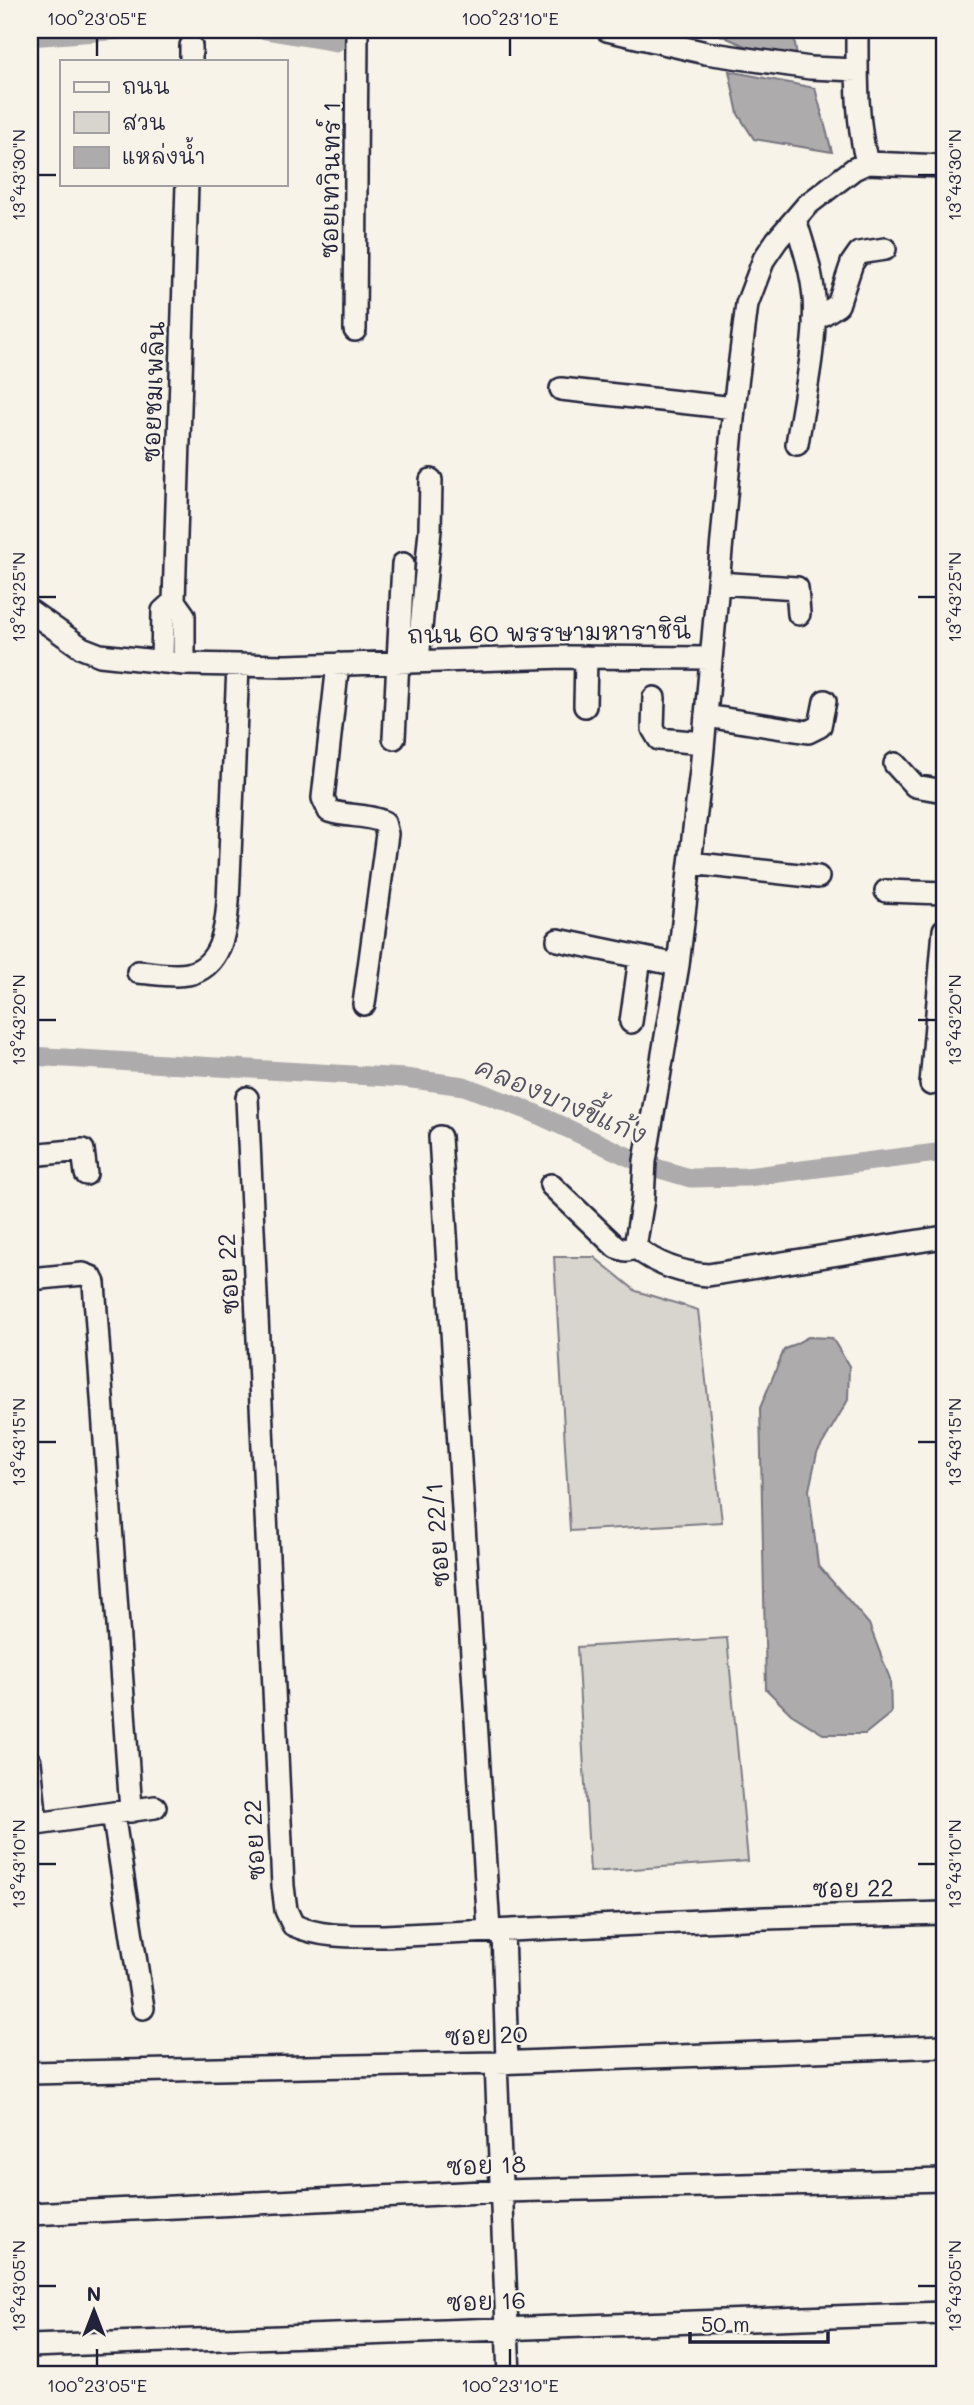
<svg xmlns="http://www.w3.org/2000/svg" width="974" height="2405" font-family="Mali,'Playpen Sans Thai',sans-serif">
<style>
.green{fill:#d8d5cf;stroke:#7d7c85;stroke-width:2}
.water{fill:#aeabad;stroke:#76747f;stroke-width:2}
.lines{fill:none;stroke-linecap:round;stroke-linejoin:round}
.canal{stroke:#aeabad;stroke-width:19}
.minor-casing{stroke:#22223b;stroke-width:26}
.minor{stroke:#f7f3e8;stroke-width:21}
.ticks{fill:none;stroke:#22223b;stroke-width:2.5}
.labels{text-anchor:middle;stroke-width:5;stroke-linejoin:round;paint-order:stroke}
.street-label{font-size:24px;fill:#22223b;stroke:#f7f3e8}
.water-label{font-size:26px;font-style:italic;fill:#535263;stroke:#f7f3e8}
.neatline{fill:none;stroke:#22223b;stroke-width:2.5}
.ticks-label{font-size:18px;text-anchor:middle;fill:#22223b}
</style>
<rect width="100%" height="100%" fill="#f7f3e8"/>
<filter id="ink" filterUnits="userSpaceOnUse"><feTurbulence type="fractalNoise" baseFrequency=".0143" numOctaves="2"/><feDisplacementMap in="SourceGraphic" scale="14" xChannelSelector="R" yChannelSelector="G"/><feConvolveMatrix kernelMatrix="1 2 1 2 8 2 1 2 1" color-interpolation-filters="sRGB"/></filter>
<g filter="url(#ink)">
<!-- green -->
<path class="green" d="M554,1257H594L636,1291L698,1310L722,1522L570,1531Z
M727,1638L748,1861L590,1872L577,1647Z"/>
<!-- water -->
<path class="water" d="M709,30H793L797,57L763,54Z
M729,71L815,88L832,152L754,139L738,114Z
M808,1337L832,1338L849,1366L848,1400L817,1453L809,1490L818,1565L869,1624L890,1679L891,1713L865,1734H823L791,1714L766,1689L760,1408L784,1350Z"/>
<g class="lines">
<!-- canal -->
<path class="canal" d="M265,30L336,42
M30,37L121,30
M30,1056L405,1078L464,1086L532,1112L646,1165L690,1178L747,1177L944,1152"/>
<defs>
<path id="minor" d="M607,30L706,53L810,68L857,70
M857,30C857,74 856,120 867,163
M191,61V46
M795,219C803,245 812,271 814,298C817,342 804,399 797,444
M814,320L838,305L852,263L859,253L885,249
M355,330L357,30
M561,389L734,408
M718,583L797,588L799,614
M30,611L82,648L100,655L184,664L286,666L565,657L711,658
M418,661L430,530L431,480
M162,662L163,611L174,601
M184,664V615L174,601L187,184
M338,664L323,798L329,811C348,817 366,814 384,822L387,834L364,1004
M654,698L653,729L659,739L703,743
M585,706L586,657
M706,716L808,732L820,726L825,701
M394,738L403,564
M895,764L915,786L944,791
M690,863L818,877
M886,891L944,893
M558,940L678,965
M138,972C153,973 173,977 188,974C221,967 226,930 228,902L238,666
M631,1022L640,958
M931,1084L944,930
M247,1098L283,1886L286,1910L293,1925C322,1938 353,1936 384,1936L765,1918L944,1913
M440,1137L489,1930
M30,1155L83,1150L86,1174
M551,1185L616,1247C624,1250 628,1252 635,1247L643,1199L645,1161L678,965L701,770L734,408L747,304L764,259L777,240L807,205L854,169L867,163L944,166
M635,1247C657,1265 680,1273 708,1275L944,1237
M30,1279L83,1274L91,1277L94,1283L131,1811
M30,1762L36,1824
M113,1813L143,2008
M30,1825L155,1807
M503,1931L507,2062
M496,2063L509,2375
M30,2073L496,2063L944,2046
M30,2214L503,2191L944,2180
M30,2346L944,2313"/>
</defs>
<!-- minor casing -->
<use href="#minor" class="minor-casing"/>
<!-- minor -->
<use href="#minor" class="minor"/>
</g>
</g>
<!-- ticks -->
<path class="ticks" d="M97,38V56M510,38V56M38,175H56M918,175H936M38,597H56M918,597H936M38,1020H56M918,1020H936M38,1442H56M918,1442H936M38,1864H56M918,1864H936M38,2286H56M918,2286H936M97,2349V2366M510,2349V2366"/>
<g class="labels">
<!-- street labels -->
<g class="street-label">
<text transform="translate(331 180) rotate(-89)" y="8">ซอยเทวินทร์ 1</text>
<text transform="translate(154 392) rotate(-88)" y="8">ซอยชมเพลิน</text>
<text transform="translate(549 633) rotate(-1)" y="8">ถนน 60 พรรษามหาราชินี</text>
<text transform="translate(229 1274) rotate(-93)" y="8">ซอย 22</text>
<text transform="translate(438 1535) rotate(-94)" y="8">ซอย 22/1</text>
<text transform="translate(255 1840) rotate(-93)" y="8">ซอย 22</text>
<text transform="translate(853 1889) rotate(-1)" y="8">ซอย 22</text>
<text transform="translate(486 2036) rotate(-2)" y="8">ซอย 20</text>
<text transform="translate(486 2166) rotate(-2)" y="8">ซอย 18</text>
<text transform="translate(486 2302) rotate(-2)" y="8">ซอย 16</text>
</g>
<!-- water labels -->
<g class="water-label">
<text transform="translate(561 1101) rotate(23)" y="9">คลองบางขี้แก้ง</text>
</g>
</g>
<!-- margin -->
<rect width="974" height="2405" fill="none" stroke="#f7f3e8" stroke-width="77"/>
<!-- legend -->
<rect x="60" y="60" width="228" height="126" fill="#f7f3e8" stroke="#a29fa3" stroke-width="2"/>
<rect x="74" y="82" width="35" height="10" fill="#f7f3e8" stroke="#a29fa3" stroke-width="2"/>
<text x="122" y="94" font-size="21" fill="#22223b">ถนน</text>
<rect x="74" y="112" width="35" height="21" fill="#d8d5cf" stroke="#a29fa3" stroke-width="2"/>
<text x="122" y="130" font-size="21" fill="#22223b">สวน</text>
<rect x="74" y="147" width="35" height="21" fill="#aeabad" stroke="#a29fa3" stroke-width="2"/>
<text x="122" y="164" font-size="21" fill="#22223b">แหล่งน้ำ</text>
<!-- north arrow -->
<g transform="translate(94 2311)" stroke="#f7f3e8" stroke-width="5" paint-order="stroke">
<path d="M0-5L12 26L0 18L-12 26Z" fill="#22223b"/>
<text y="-10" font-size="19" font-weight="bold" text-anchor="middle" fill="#22223b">N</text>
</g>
<!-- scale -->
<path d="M690 2332v10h138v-10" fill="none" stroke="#22223b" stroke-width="3.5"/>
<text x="701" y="2332" font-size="21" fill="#22223b" stroke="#f7f3e8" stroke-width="5" paint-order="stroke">50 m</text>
<rect x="38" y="38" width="898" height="2328" class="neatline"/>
<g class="ticks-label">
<text x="97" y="25">100°23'05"E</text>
<text x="510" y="25">100°23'10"E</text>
<text transform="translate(19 175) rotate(-90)" y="6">13°43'30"N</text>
<text transform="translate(955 175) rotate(-90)" y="6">13°43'30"N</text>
<text transform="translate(19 597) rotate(-90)" y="6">13°43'25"N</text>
<text transform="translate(955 597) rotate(-90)" y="6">13°43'25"N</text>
<text transform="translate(19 1020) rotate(-90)" y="6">13°43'20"N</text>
<text transform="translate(955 1020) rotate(-90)" y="6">13°43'20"N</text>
<text transform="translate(19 1442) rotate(-90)" y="6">13°43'15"N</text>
<text transform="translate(955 1442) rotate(-90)" y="6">13°43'15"N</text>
<text transform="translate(19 1864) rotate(-90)" y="6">13°43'10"N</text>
<text transform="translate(955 1864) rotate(-90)" y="6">13°43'10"N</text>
<text transform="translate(19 2286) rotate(-90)" y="6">13°43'05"N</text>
<text transform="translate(955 2286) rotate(-90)" y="6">13°43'05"N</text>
<text x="97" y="2392">100°23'05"E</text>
<text x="510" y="2392">100°23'10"E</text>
</g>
</svg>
